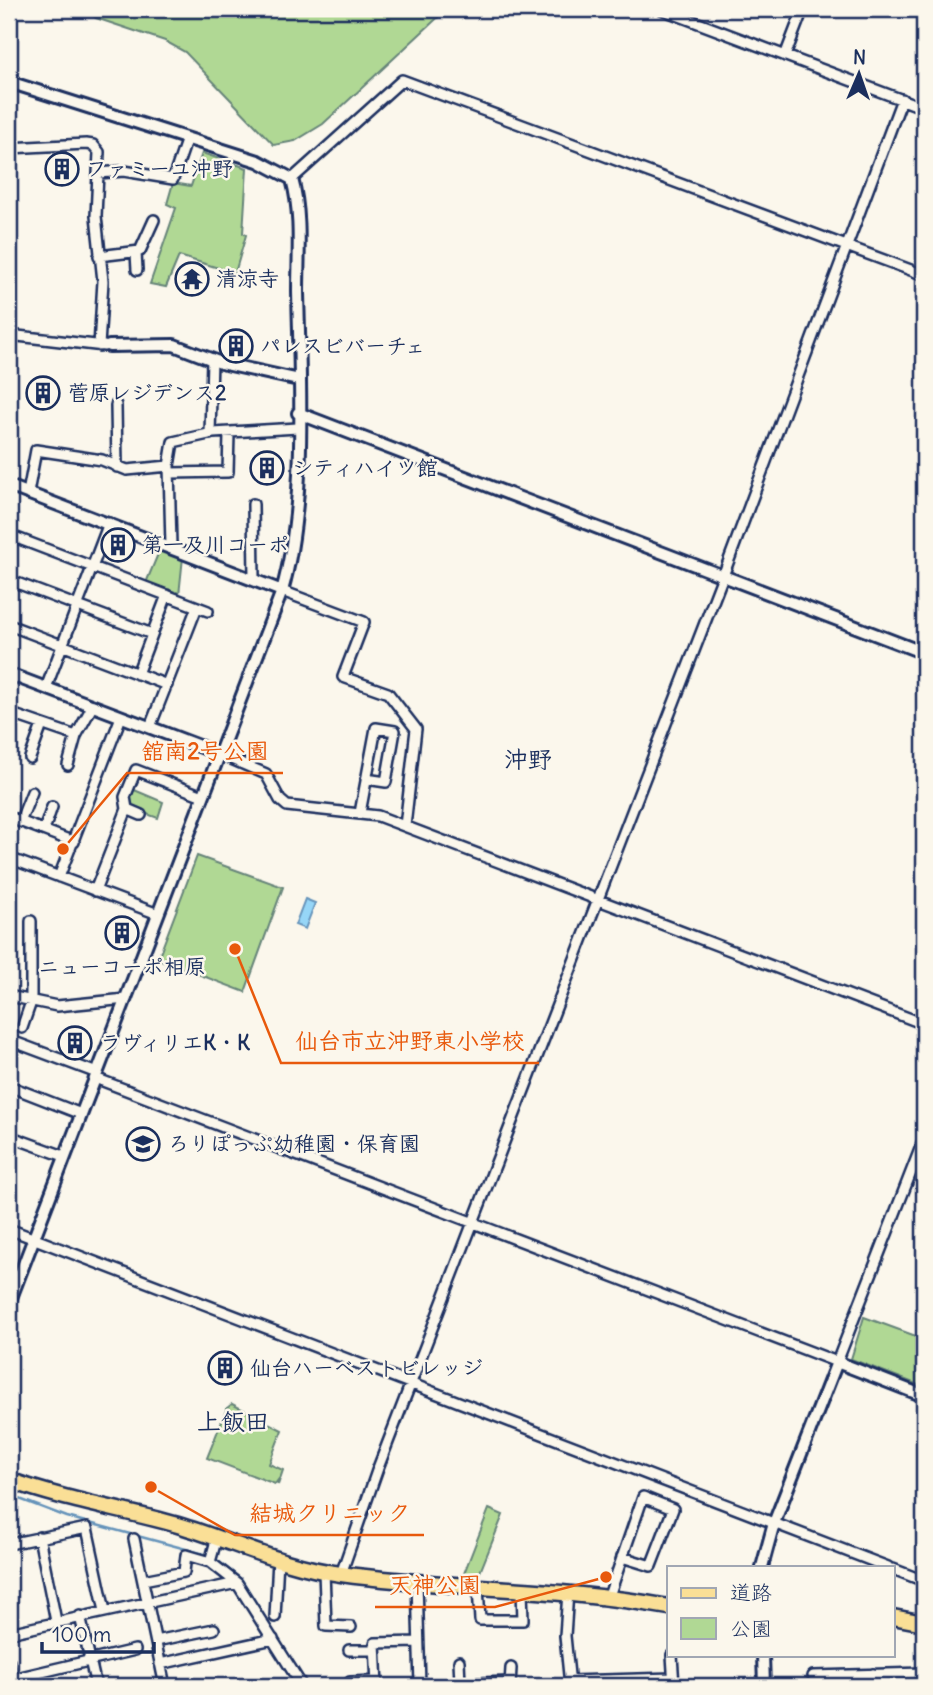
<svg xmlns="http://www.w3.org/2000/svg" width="933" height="1695" font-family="Delius,'Klee One',sans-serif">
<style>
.green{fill:#b0d894;stroke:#668479;stroke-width:2}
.water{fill:#96d6f7;stroke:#6593ba;stroke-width:2}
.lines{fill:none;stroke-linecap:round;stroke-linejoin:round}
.stream{stroke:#6593ba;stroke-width:2.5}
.minor-casing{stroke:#1b2f5e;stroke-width:14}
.tertiary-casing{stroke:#1b2f5e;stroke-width:16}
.primary-casing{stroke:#1b2f5e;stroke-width:19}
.minor{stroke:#fbf7ec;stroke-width:9}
.tertiary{stroke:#fbf7ec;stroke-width:10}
.primary{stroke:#fadf96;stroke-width:14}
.labels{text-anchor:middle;stroke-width:5;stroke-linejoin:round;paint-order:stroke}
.poi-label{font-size:21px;font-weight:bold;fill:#1b2f5e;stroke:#fbf7ec;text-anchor:start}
.quarter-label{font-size:24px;font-weight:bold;fill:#1b2f5e;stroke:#fbf7ec}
.leader{fill:none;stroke:#e8590c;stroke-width:2.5}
.callout-dot{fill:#e8590c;stroke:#fbf7ec;stroke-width:2.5}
.callout-label{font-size:23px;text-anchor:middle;font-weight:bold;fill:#e8590c;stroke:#fbf7ec;stroke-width:5;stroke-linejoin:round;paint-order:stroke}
</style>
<rect width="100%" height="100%" fill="#fbf7ec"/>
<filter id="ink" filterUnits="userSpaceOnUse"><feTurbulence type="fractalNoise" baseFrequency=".0143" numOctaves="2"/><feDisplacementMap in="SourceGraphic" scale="14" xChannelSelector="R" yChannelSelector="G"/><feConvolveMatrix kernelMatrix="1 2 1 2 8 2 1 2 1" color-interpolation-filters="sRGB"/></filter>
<g filter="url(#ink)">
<!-- green -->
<path class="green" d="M85,9H447L323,124L295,141L274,145L185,52L165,41L96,18Z
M202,153L247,168L243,233L246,235L235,273L179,256L166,287L150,284L176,208L167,204L173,183L191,186Z
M160,549L183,557L179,595L146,583Z
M132,789L163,802L158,818L130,808L128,798Z
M197,856L283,887L245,992L158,959Z
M864,1317L924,1339V1387L851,1359Z
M232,1404L282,1430L269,1464L283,1470L278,1485V1480L275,1484L207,1458L227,1408Z
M489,1509L503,1515L478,1577L463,1576Z"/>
<!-- water -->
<path class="water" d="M305,899L315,903L305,929L295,925Z"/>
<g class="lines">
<!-- stream -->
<path class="stream" d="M9,1495L67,1517L212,1556L242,1580L296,1668"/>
<defs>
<path id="minor" d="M661,9L924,108
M785,56L803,9
M9,148L86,144L93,145L99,152L96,216L103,281L99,346
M99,173L124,171L173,179L186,141
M292,179L402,80L924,275
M136,253L137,270
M99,256L140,251L154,220
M9,335L104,346
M116,405L117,467
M210,434L212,359
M170,473L228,472L229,434
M28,493L36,450L102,460L127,470L169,466
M253,504L254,579
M9,535L208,611
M171,546L169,466L173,442L213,433L298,428
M9,580L152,634
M282,591L364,622L343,677L388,693L416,729L405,826
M9,625L167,685
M137,674L167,595
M46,688L109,523
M9,713L76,736
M150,727L197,607
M220,754L266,774L280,800L287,806L378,816L924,1024
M30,758L42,725
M68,765L76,736L93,705
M127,809L141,815
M360,813L376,728L395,731L386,782L366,779
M9,817L74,842
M20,822L32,792
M44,830L52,807
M9,858L158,914
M59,877L121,717
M95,891L127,809L125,797L136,770L203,796
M9,996L57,1006L126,999
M22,1028L31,1002V921
M9,1040L97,1073
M95,1078L837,1362L924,1139
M9,1086L81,1114
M9,1136L64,1156
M9,1229L888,1567
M39,1537L56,1621
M134,1539L165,1686
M9,1544L87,1528L105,1611
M210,1562L217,1537
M893,1569L924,1581
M324,1571L326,1626L351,1627
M341,1574L378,1468L723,576L902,99
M143,1580L184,1572L186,1555L210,1562L237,1583L302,1686
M417,1582L420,1686
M478,1587L480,1620H523L522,1590
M568,1592L565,1636L570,1685
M609,1596L643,1497L673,1509L651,1566L622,1557
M80,1616L96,1686
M275,1617L278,1559
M9,1633L237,1583
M156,1641L214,1629
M349,1650H375
M672,1655L674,1686
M9,1661L14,1686
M459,1661L460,1682
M160,1664L273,1639
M873,1674L874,1686
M813,1676L924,1673
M12,1679L135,1650
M569,1681L673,1678
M350,1682L377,1681
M420,1685L510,1682
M377,1686L375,1643L418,1642
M510,1686L511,1668"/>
<path id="tertiary" d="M9,82L258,161L292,179C302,215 298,255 298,292C300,384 307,503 282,591L9,1303
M109,346L174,345L221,363L299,380
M298,413L924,653
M9,486L282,591
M9,674L220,754
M762,1567L774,1523L837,1362L924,1396
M763,1655L764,1686"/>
<path id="primary" d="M9,1480C64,1500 121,1509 178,1525C232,1541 284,1567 341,1574C450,1589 560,1587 669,1607
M893,1617L924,1623"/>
</defs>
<!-- minor casing -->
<use href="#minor" class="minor-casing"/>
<!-- tertiary casing -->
<use href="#tertiary" class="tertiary-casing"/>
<!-- primary casing -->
<use href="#primary" class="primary-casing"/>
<!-- minor -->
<use href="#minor" class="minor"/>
<!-- tertiary -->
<use href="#tertiary" class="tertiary"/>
<!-- primary -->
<use href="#primary" class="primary"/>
</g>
</g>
<!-- icons -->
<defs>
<symbol id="building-ring" viewBox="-11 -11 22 22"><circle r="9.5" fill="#fbf7ec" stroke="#1b2f5e" stroke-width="1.5"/><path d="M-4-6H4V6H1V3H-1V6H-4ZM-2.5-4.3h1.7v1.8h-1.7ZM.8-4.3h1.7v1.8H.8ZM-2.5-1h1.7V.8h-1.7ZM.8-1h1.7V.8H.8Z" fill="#1b2f5e"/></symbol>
<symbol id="temple-ring" viewBox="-11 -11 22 22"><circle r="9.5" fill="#fbf7ec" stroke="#1b2f5e" stroke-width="1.5"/><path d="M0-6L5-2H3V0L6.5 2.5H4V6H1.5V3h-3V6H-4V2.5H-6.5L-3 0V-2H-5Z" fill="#1b2f5e"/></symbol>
<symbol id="school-ring" viewBox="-11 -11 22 22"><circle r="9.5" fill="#fbf7ec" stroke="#1b2f5e" stroke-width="1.5"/><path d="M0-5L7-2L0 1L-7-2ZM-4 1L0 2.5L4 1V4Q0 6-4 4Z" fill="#1b2f5e"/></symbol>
</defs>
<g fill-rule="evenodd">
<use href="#building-ring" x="43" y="150" width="38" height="38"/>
<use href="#temple-ring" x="173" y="260" width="38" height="38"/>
<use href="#building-ring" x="217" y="327" width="38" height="38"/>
<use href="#building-ring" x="24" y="374" width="38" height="38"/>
<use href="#building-ring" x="248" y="449" width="38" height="38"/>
<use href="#building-ring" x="99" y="526" width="38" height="38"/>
<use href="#building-ring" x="103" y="914" width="38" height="38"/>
<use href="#building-ring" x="56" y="1024" width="38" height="38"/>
<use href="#school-ring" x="124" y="1125" width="38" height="38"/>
<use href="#building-ring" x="206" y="1349" width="38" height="38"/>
</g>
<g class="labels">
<!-- poi labels -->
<g class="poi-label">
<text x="86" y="176">ファミーユ沖野</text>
<text x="216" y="286">清涼寺</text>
<text x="260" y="353">パレスビバーチェ</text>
<text x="68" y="400">菅原レジデンス2</text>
<text x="292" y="475">シティハイツ館</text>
<text x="142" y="552">第一及川コーポ</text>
<text x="122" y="974" text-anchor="middle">ニューコーポ相原</text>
<text x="100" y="1050">ラヴィリエK・K</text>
<text x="168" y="1151">ろりぽっぷ幼稚園・保育園</text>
<text x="250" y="1375">仙台ハーベストビレッジ</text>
</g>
<!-- quarter labels -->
<g class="quarter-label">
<text x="528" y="768">沖野</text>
<text x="233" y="1430">上飯田</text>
</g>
</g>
<!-- callouts -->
<path class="leader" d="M63 849L127 773H283M235 949L281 1063H539M151 1487L235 1535H424M606 1577L495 1607H375"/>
<g class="callout-dot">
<circle cx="63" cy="849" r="7"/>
<circle cx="235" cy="949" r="7"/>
<circle cx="151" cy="1487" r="7"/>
<circle cx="606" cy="1577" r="7"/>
</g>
<g class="callout-label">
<text x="205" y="759">舘南2号公園</text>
<text x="410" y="1049">仙台市立沖野東小学校</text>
<text x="330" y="1521">結城クリニック</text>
<text x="435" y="1593">天神公園</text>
</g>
<!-- margin -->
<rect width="933" height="1695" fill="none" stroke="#fbf7ec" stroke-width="35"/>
<rect x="18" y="18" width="898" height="1660" fill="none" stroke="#1b2f5e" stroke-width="2.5" filter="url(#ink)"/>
<!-- legend -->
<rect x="667" y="1566" width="228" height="91" fill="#fbf7ec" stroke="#a1a7b3" stroke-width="2"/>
<rect x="681" y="1588" width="35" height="10" fill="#fadf96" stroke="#a1a7b3" stroke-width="2"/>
<text x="730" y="1600" font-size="21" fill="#1b2f5e">道路</text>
<rect x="681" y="1618" width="35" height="21" fill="#b0d894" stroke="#a1a7b3" stroke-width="2"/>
<text x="730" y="1636" font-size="21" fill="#1b2f5e">公園</text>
<!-- north arrow -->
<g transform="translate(859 74) rotate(2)" stroke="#fbf7ec" stroke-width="5" paint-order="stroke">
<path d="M0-5L12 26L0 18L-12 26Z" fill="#1b2f5e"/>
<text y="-10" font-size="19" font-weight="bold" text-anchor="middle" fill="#1b2f5e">N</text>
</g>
<!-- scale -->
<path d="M42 1642v10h112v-10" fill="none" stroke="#1b2f5e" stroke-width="3.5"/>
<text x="52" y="1642" font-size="21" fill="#1b2f5e" stroke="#fbf7ec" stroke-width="5" paint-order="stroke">100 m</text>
</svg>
